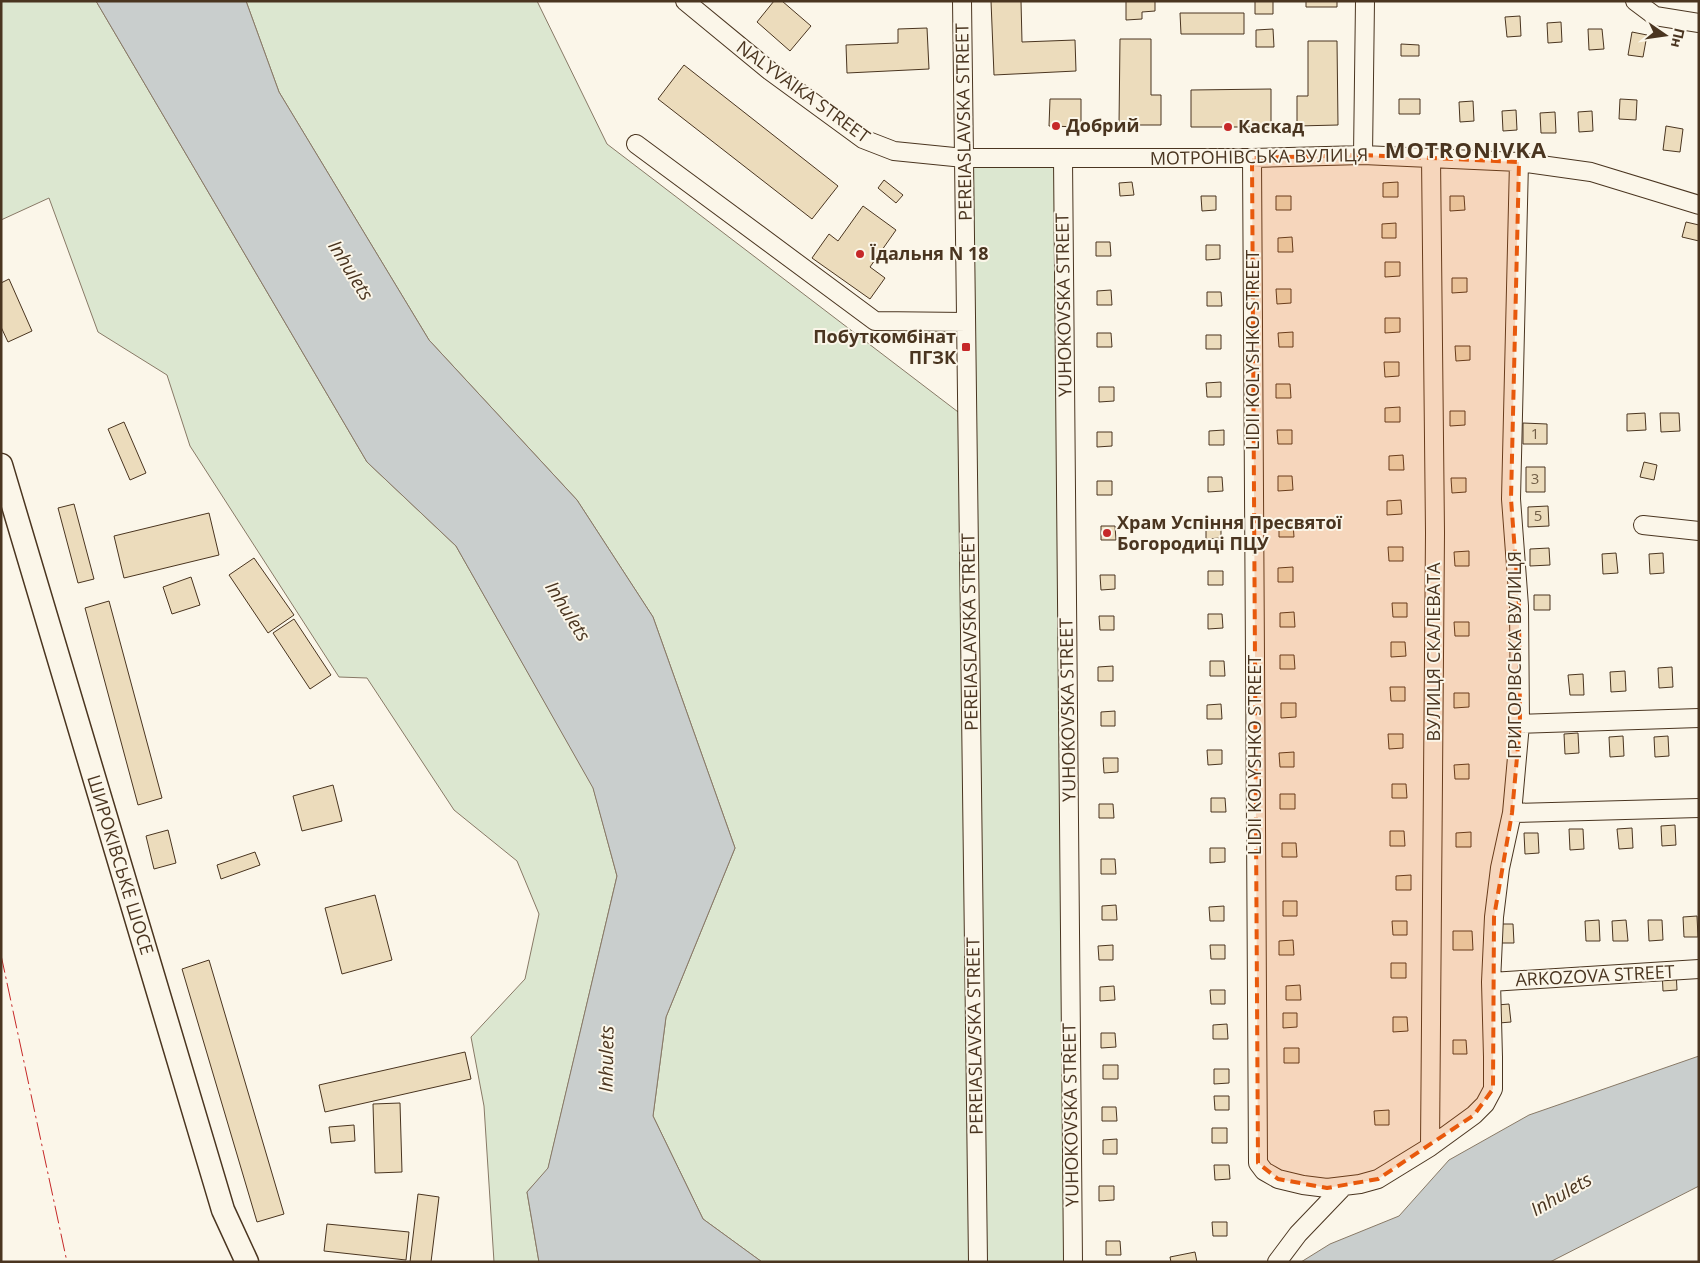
<svg xmlns="http://www.w3.org/2000/svg" width="1700" height="1263" font-family="'Open Sans',sans-serif">
<style>
.green{fill:#dce7d0;stroke:#887966}
.water{fill:#c9cecd;stroke:#887966}
.building{fill:#ecdcbc;stroke:#4a3520}
.lines{fill:none;stroke-linecap:round;stroke-linejoin:round}
.minor-casing{stroke:#4a3520;stroke-width:20}
.major-casing{stroke:#4a3520;stroke-width:25}
.minor{stroke:#fbf6e9;stroke-width:18}
.major{stroke:#fbf6e9;stroke-width:22}
.power{stroke:#c62828;stroke-width:1;stroke-dasharray:18 4 2.5 4;stroke-linecap:butt}
.marked{fill:#e8590c;fill-opacity:0.2;stroke:#e8590c;stroke-width:4;stroke-dasharray:10 6;stroke-linejoin:round}
.poi-dot{fill:#c62828;stroke:#fbf6e9;stroke-width:2}
.labels{text-anchor:middle;stroke-width:4;stroke-linejoin:round;paint-order:stroke}
.number-label{font-size:15px;fill:#725f47}
.street-label{font-size:18px;fill:#4a3520;stroke:#fbf6e9}
.poi-label{font-size:18px;font-weight:bold;fill:#4a3520;stroke:#fbf6e9;text-anchor:start}
.water-label{font-size:19px;font-style:italic;fill:#4a3520;stroke:#fbf6e9}
.district-label{font-size:22px;font-weight:bold;letter-spacing:1px;fill:#4a3520;stroke:#fbf6e9}
</style>
<rect width="100%" height="100%" fill="#fbf6e9"/>
<!-- green -->
<path class="green" d="M1,1H96L367,462L456,546L593,787L617,876L548,1169L527,1192L539,1262H494L484,1106L471,1037L525,979L539,914L517,861L454,810L367,678L339,677L190,446L167,375L98,332L49,198L1,220Z
M246,1H537L607,144L966,418L964,158L1063,159L1071,1262H762L703,1219L653,1116L666,1017L735,848L653,617L577,500L429,340L279,92Z"/>
<!-- water -->
<path class="water" d="M96,1H246L279,92L429,340L577,500L653,617L735,848L666,1017L653,1116L703,1219L762,1262H539L527,1192L548,1168L617,876L593,788L456,546L367,462Z
M1699,1056V1186L1550,1262H1301L1330,1244L1399,1216L1449,1160L1529,1115Z"/>
<!-- building -->
<path class="building" d="M774,1H782L811,26L790,51L757,22Z
M991,1H1021L1022,42L1075,40L1076,71L994,75Z
M1126,1H1155V11L1142,12V19L1126,20Z
M1255,1H1273V14H1255Z
M1306,1H1337V7H1306Z
M1180,13H1244V34H1181Z
M1520,16L1521,36L1507,37L1505,17Z
M1561,22L1562,42L1548,43L1547,23Z
M927,28L929,69L847,73L846,45L898,43V29Z
M1273,29L1274,47H1256V30Z
M1588,29H1602L1604,49L1589,50Z
M1632,32L1647,35L1643,57L1628,55Z
M1120,39H1151V95H1161V125H1119Z
M1308,41H1337L1338,125L1297,126V96H1308Z
M1401,44L1419,45V56H1401Z
M684,65L838,186L812,219L658,99Z
M1271,89V127H1191V90Z
M1050,99H1081V127L1049,126Z
M1399,99H1420V114H1399Z
M1620,99L1637,100L1636,120L1619,119Z
M1473,101L1474,121L1460,122L1459,102Z
M1516,110L1517,130L1503,131L1502,111Z
M1592,111L1593,131L1579,132L1578,112Z
M1555,112L1556,133H1541L1540,113Z
M1666,126L1683,129L1680,152L1663,150Z
M884,180L903,195L896,203L878,188Z
M1132,182L1134,195L1120,196L1119,183Z
M1398,182V197H1383V183Z
M1201,196H1216V210L1202,211Z
M1276,196H1291V210H1276Z
M1450,196H1464L1465,210L1450,211Z
M863,206L896,230L870,267L885,278L870,299L812,258L829,234L838,241Z
M1686,222L1699,225V241L1682,237Z
M1396,223V238H1382V224Z
M1292,237L1293,252H1278V238Z
M1096,242H1110L1111,256H1096Z
M1206,245H1220V259L1206,260Z
M1385,262H1400V276L1385,277Z
M1452,278H1467V292L1452,293Z
M9,279L32,331L8,342L1,327V283Z
M1276,289H1291V303L1277,304Z
M1111,290L1112,305H1097V291Z
M1207,292H1221L1222,306H1207Z
M1385,318H1400V332L1385,333Z
M1293,332V347H1279L1278,333Z
M1097,333H1111L1112,347H1097Z
M1206,335H1221V349H1206Z
M1455,346H1470V360L1456,361Z
M1384,362H1399V376L1385,377Z
M1221,382V397H1207L1206,383Z
M1276,384H1290L1291,398H1276Z
M1099,387H1114V401L1099,402Z
M1400,407V422H1385V408Z
M1450,411H1465V425L1450,426Z
M1645,413L1646,430L1627,431V414Z
M1660,413H1679L1680,431L1661,432Z
M124,422L146,473L130,480L108,429Z
M1523,423L1547,424V444H1523Z
M1224,430V445H1209V431Z
M1277,430H1292V444H1278Z
M1097,432H1112V446L1097,447Z
M1403,455L1404,470H1389V456Z
M1644,462L1657,465L1654,480L1640,477Z
M1526,467H1545V492H1526Z
M1278,476H1292L1293,490L1278,491Z
M1208,477H1222L1223,491L1208,492Z
M1451,478H1466V492L1452,493Z
M1097,481H1112V495H1097Z
M1401,500L1402,514L1387,515V501Z
M74,504L94,579L78,583L58,508Z
M1548,506L1549,526L1528,527V507Z
M209,513L219,555L124,578L114,536Z
M1279,523H1293L1294,537H1279Z
M1206,524H1221V538L1206,539Z
M1101,526H1115L1116,540H1101Z
M1388,547H1403V561H1389Z
M1549,548L1550,565L1530,566V549Z
M1469,551V566H1455L1454,552Z
M1616,553L1618,573L1603,574L1602,554Z
M1663,553L1664,573L1650,574L1649,554Z
M254,558L294,615L268,633L229,575Z
M1293,567V582H1278V568Z
M1208,571H1223V585H1208Z
M1100,575H1115V589L1101,590Z
M191,577L200,605L172,614L163,587Z
M1534,595H1550V610H1534Z
M109,601L162,798L138,805L85,608Z
M1392,603H1407V617H1393Z
M1294,612L1295,627H1280V613Z
M1208,614H1222L1223,628L1208,629Z
M1099,616H1114V630H1100Z
M294,619L331,675L310,689L273,633Z
M1454,622H1469V636H1455Z
M1391,642H1405L1406,656L1391,657Z
M1280,655H1294L1295,669H1280Z
M1210,661H1224L1225,676H1210Z
M1113,666V681H1098V667Z
M1672,667L1673,687L1659,688L1658,668Z
M1625,671L1626,691L1611,692L1610,672Z
M1583,674L1584,695H1570L1568,675Z
M1390,687H1405V701H1391Z
M1454,693H1469V707L1454,708Z
M1281,703H1296V717L1281,718Z
M1221,704L1222,719H1207V705Z
M1115,711V726H1101V712Z
M1578,733L1579,753L1565,754L1564,734Z
M1388,734H1403V748L1389,749Z
M1623,736L1624,756L1610,757L1609,737Z
M1668,736L1669,756L1655,757L1654,737Z
M1207,750H1222V764L1208,765Z
M1294,752V767H1280L1279,753Z
M1103,758H1118V772L1104,773Z
M1469,764V779H1455L1454,765Z
M1392,784H1406L1407,798H1392Z
M333,785L342,821L302,831L293,796Z
M1280,794H1295V809H1280Z
M1211,798H1225L1226,812H1211Z
M1099,804H1113L1114,818H1099Z
M1675,825L1676,845L1662,846L1661,826Z
M1632,828L1633,848L1619,849L1617,829Z
M1569,829H1583L1584,849L1570,850Z
M168,830L176,863L154,869L146,836Z
M1390,831H1404L1405,846H1390Z
M1471,832V847H1456V833Z
M1524,833H1538L1539,853L1525,854Z
M1282,843H1296L1297,857H1282Z
M1210,848H1225V862L1210,863Z
M255,852L260,865L221,879L217,865Z
M1101,859H1115L1116,874H1101Z
M1411,875V890H1396V876Z
M375,895L392,960L342,974L325,908Z
M1283,901H1297V916H1283Z
M1116,905L1117,920H1102V906Z
M1224,906V921H1210L1209,907Z
M1697,916L1698,937H1684L1683,917Z
M1599,920L1600,941H1586L1585,921Z
M1626,920L1628,941H1613L1612,921Z
M1648,920H1662L1663,940L1649,941Z
M1392,921H1407V935H1393Z
M1500,924H1513L1514,943H1500Z
M1453,931H1472L1473,950H1453Z
M1293,940L1294,955H1279V941Z
M1113,945V960H1099L1098,946Z
M1210,945H1225V959H1211Z
M209,960L284,1214L257,1222L182,969Z
M1391,963H1406V978H1391Z
M1662,970H1676L1677,990L1663,991Z
M1300,985L1301,1000H1286V986Z
M1114,986L1115,1000L1100,1001V987Z
M1210,990H1225V1004H1211Z
M1509,1004L1511,1022L1499,1023L1497,1005Z
M1283,1013H1297V1027L1283,1028Z
M1393,1017H1407L1408,1031L1393,1032Z
M1227,1024L1228,1039H1213V1025Z
M1101,1033H1115L1116,1047L1101,1048Z
M1453,1040H1466L1467,1054H1453Z
M1284,1048H1299V1063H1284Z
M465,1052L471,1079L325,1112L319,1085Z
M1103,1065H1118V1079H1103Z
M1214,1069H1229V1083L1214,1084Z
M1214,1096H1229V1110H1215Z
M400,1103L402,1172L375,1173L373,1104Z
M1102,1107H1116L1117,1121H1102Z
M1389,1110V1125H1375L1374,1111Z
M354,1125L355,1141L331,1143L329,1127Z
M1212,1128H1227V1143H1212Z
M1117,1139V1154H1103V1140Z
M1214,1165H1229L1230,1179L1215,1180Z
M1099,1186H1114V1200L1099,1201Z
M418,1194L439,1197L431,1262H410Z
M1212,1222H1227V1236H1213Z
M327,1224L409,1232L406,1260L324,1251Z
M1106,1241H1120L1121,1255H1106Z
M1195,1252L1197,1262H1171L1170,1257Z"/>
<g class="lines">
<defs>
<path id="minor" d="M685,1L770,71L863,139L894,151L964,158H1252L1363,155L1519,162L1591,172L1699,205
M962,1L978,1262
M1635,1L1655,16L1699,23
M636,144L875,321L966,322
M1363,155L1365,1
M1252,158L1258,1163L1264,1171L1278,1179L1303,1185L1327,1188L1360,1184L1378,1179L1430,1147L1474,1115L1485,1104L1493,1089V1057L1491,982L1494,917L1500,868L1512,813L1520,724L1519,606L1511,499L1519,162
M1063,159L1073,1262
M1643,525L1699,531
M1520,724L1699,718
M1512,813L1699,808
M1491,982L1699,969
M1430,1147L1435,533L1431,157
M1277,1262L1298,1234L1343,1187"/>
<path id="major" d="M1,465L223,1210L247,1262"/>
</defs>
<!-- minor casing -->
<use href="#minor" class="minor-casing"/>
<!-- major casing -->
<use href="#major" class="major-casing"/>
<!-- minor -->
<use href="#minor" class="minor"/>
<!-- major -->
<use href="#major" class="major"/>
<!-- power -->
<path class="power" d="M1,955L67,1262"/>
</g>
<!-- marked area -->
<path class="marked" d="M1363,155L1519,162L1511,499L1519,606L1520,724L1512,813L1494,917L1493,1089L1474,1115L1378,1179L1327,1188L1278,1179L1258,1163L1252,158Z"/>
<!-- markers -->
<g class="poi-dot">
<circle cx="1056" cy="126" r="5"/>
<circle cx="1228" cy="127" r="5"/>
<circle cx="860" cy="254" r="5"/>
<rect x="961" y="342" width="10" height="10" rx="2.5"/>
<circle cx="1107" cy="533" r="5"/>
</g>
<g class="labels">
<!-- number labels -->
<g class="number-label">
<text x="1535" y="439">1</text>
<text x="1535" y="484">3</text>
<text x="1538" y="521">5</text>
</g>
<!-- street labels -->
<g class="street-label">
<text transform="translate(803 92) rotate(36)" y="6">NALYVAIKA STREET</text>
<text transform="translate(964 122) rotate(-91)" y="6">PEREIASLAVSKA STREET</text>
<text transform="translate(1259 157) rotate(-1)" y="6">МОТРОНІВСЬКА ВУЛИЦЯ</text>
<text transform="translate(1064 305) rotate(-91)" y="6">YUHOKOVSKA STREET</text>
<text transform="translate(1253 350) rotate(-90)" y="6">LIDII KOLYSHKO STREET</text>
<text transform="translate(970 632) rotate(-91)" y="6">PEREIASLAVSKA STREET</text>
<text transform="translate(1434 652) rotate(-90)" y="6">ВУЛИЦЯ СКАЛЕВАТА</text>
<text transform="translate(1515 655) rotate(-90)" y="6">ГРИГОРІВСЬКА ВУЛИЦЯ</text>
<text transform="translate(1068 710) rotate(-91)" y="6">YUHOKOVSKA STREET</text>
<text transform="translate(1255 755) rotate(-90)" y="6">LIDII KOLYSHKO STREET</text>
<text transform="translate(120 865) rotate(73)" y="6">ШИРОКІВСЬКЕ ШОСЕ</text>
<text transform="translate(1595 976) rotate(-3)" y="6">ARKOZOVA STREET</text>
<text transform="translate(975 1036) rotate(-91)" y="6">PEREIASLAVSKA STREET</text>
<text transform="translate(1071 1115) rotate(-91)" y="6">YUHOKOVSKA STREET</text>
</g>
<!-- poi labels -->
<g class="poi-label">
<text x="1066" y="132">Добрий</text>
<text x="1238" y="133">Каскад</text>
<text x="870" y="260">Їдальня N 18</text>
<text x="956" y="343" text-anchor="end">Побуткомбінат<tspan x="956" dy="21">ПГЗК</tspan></text>
<text x="1117" y="529">Храм Успіння Пресвятої<tspan x="1117" dy="21">Богородиці ПЦУ</tspan></text>
</g>
<!-- water labels -->
<g class="water-label">
<text transform="translate(351 270) rotate(58)" y="7">Inhulets</text>
<text transform="translate(568 611) rotate(58)" y="7">Inhulets</text>
<text transform="translate(606 1059) rotate(-89)" y="7">Inhulets</text>
<text transform="translate(1561 1194) rotate(-30)" y="7">Inhulets</text>
</g>
<!-- district labels -->
<g class="district-label">
<text x="1466" y="158">MOTRONIVKA</text>
</g>
</g>
<!-- border -->
<rect width="1700" height="1263" fill="none" stroke="#4a3520" stroke-width="5"/>
<!-- north arrow -->
<g transform="translate(1665 35) rotate(103)" stroke="#fbf6e9" stroke-width="4" paint-order="stroke">
<path d="M0-4L9 19L0 12L-9 19Z" fill="#4a3520"/>
<text y="-8" font-size="14" font-weight="bold" text-anchor="middle" fill="#4a3520">Пн</text>
</g>
</svg>
